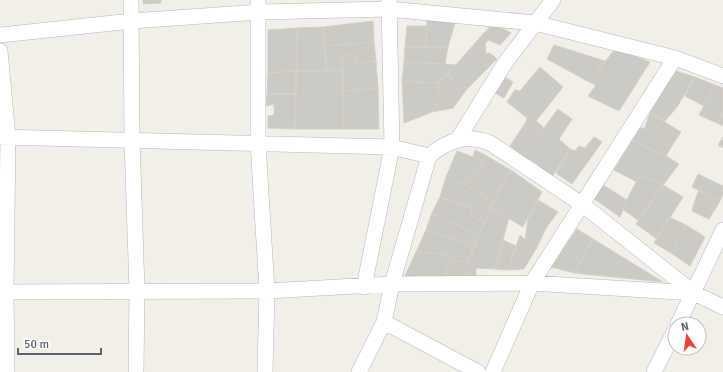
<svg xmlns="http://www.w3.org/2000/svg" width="723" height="372" font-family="Signika,sans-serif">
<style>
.building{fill:#cccac5;stroke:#d6d1c6}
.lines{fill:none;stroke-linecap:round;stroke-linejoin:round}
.minor-casing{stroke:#b5b8bc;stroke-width:16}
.minor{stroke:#fff;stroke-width:15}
</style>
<rect width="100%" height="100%" fill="#f1efe8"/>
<!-- building -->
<path class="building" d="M143,0H161V3L143,4Z
M427,18L455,23L448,47H426Z
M373,21L374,42L324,46L323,27Z
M493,23L511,33L500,45L489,40L485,43L486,54L490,53L497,59L488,68L468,51Z
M407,26H427L426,47H405Z
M323,27L327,71H296L297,28Z
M297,28L296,71L268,73V30Z
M374,42L376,61L356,63L355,54L342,55L343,70L327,71L324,46Z
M554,45L605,61L589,82L547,59Z
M405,47H448L445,64L404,62Z
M615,49L650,62L619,111L588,96L596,85L589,82Z
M468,51L488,68L467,89L447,75Z
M355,54L356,63L376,61L378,88L343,91L342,55Z
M404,62L445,64L456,65L438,83L402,81Z
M540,67L563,87L536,121L544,128L540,133L526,122L527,118L507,102L515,90L520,91Z
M343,70L344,129H295L296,71Z
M296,71V94H267L268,73Z
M676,71L695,77L677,107L660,96Z
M447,75L467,89L453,108L432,112L443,96L438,92V83Z
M503,76L513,82L504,98L493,92Z
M695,77L715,85L704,106L685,96Z
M402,81L438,83V92L443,96L432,112L404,123Z
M715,85L723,88V112L717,123L699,115Z
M378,88L379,129H344L343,91Z
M267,94H296L295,129L268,128V116L274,115V104L266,106Z
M660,96L677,107L665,121L650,113Z
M558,109L572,119L559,139L570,149L552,177L538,169L539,165L523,156Z
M723,112V126L717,123Z
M650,113L681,132L673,144L645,128Z
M526,122L540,133L523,156L510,146Z
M640,128H645L673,144L666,156L632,141Z
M594,137L602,142L572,184L556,173L570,149L575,151L579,146L585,148Z
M723,137V148L718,145Z
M632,141L666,156L679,164L663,185L640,175L637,182L614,170Z
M475,150L485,155L478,175L470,173L465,184L446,177L457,151L473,157Z
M485,155L511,170L490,207L483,203L487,198L486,197L465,184L470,173L478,175Z
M511,170L542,192L523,227L490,207Z
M698,174L723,186V194L720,201L692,187Z
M640,175L663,185L638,220L622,209Z
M446,177L465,184L487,198L483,203L490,207L485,223L470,215L473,208L440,197Z
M603,185L627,200L620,217L593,198Z
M663,185L683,197L657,239L636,224Z
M699,190L720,201L714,211L695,200Z
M440,197L473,208L470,215L485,223L478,235L432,213Z
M538,200L558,212L546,228L536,249L525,240L528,219Z
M695,200L714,211L709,219L692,211Z
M490,207L509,218L495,269L476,268L468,262L478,235L485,223Z
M432,213L478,235L475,245L426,230Z
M669,217L686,225L671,253L654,243Z
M686,225L705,237L690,266L671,253Z
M577,229L593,239L574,273L551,267Z
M426,230L475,245L468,262L451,260L447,254L416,252Z
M520,235L536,249L524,269L508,270Z
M593,239L663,282L574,273Z
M503,240L516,246L508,270L495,269Z
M416,252L447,254L451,260L447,271V279L404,278Z
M451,260L468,262L476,268V278L447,279V271Z"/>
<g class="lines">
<defs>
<path id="minor" d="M131,0L132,140L137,290L136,372
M258,0V143L267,291L265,372
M0,35L132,21L259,12L389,9L535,23L675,58L723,76
M0,51L8,137L6,292L7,372
M0,137L392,147L429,156C448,140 466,134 490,143L583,205L694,293L723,307
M458,139L505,63L553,0
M364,287L392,147L389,0
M0,292L267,291L392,284L532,283L694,293
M384,322L478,372
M678,324L723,230
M359,372L384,322L392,284L429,156
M493,372L532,283L675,58
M654,372L675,330"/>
</defs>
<!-- minor casing -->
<use href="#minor" class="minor-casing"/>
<!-- minor -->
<use href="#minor" class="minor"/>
</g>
<!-- north arrow -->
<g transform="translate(687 336) rotate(347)"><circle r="19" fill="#ffffff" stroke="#bfc1c3"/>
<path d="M0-3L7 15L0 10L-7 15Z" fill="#ea4335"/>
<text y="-6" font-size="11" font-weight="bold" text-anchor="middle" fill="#5f6368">N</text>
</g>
<!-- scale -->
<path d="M18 348v6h83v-6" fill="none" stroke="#5f6368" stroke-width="2"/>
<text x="24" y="348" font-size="12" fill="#5f6368" stroke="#ffffff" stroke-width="3" paint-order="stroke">50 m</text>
</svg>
